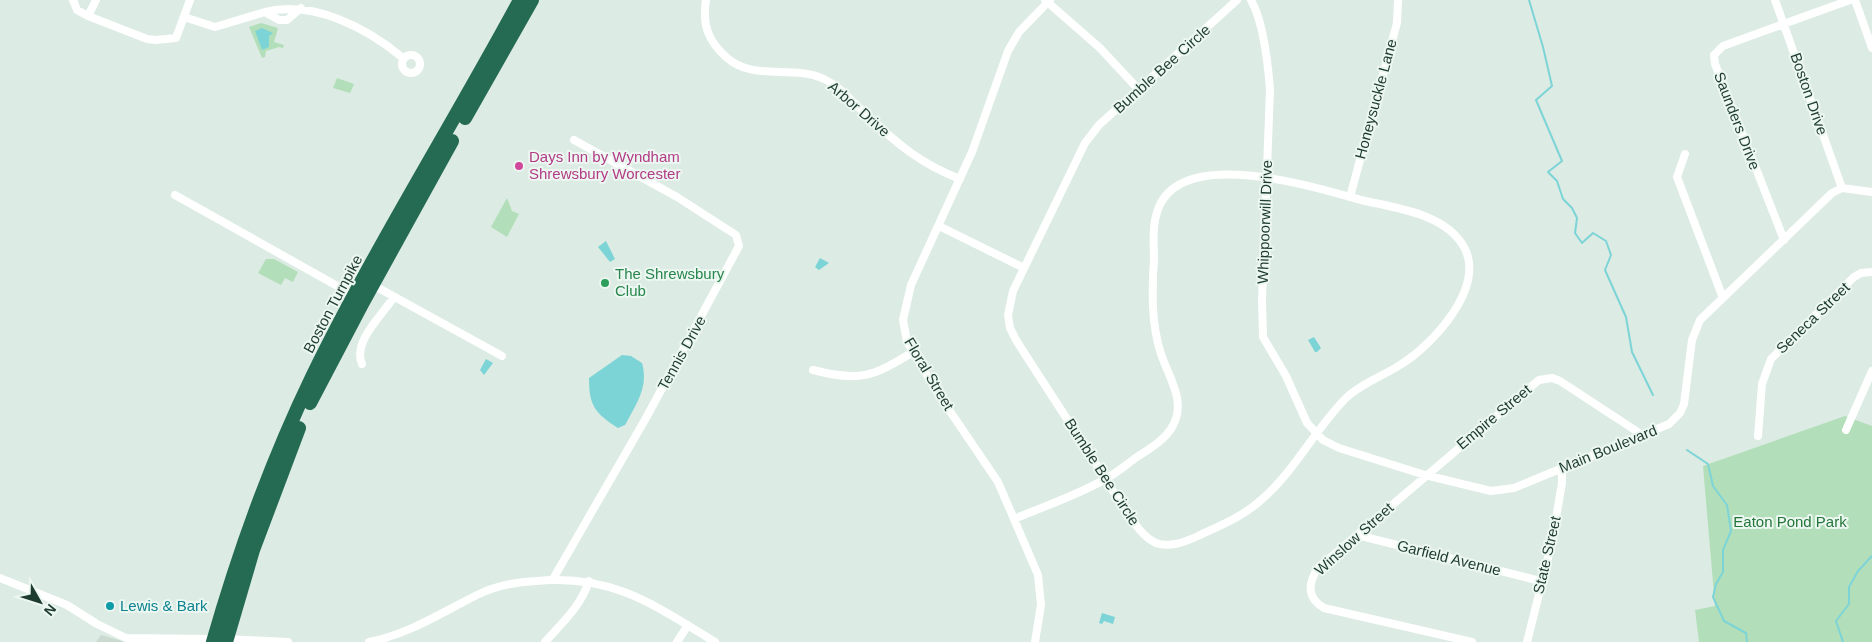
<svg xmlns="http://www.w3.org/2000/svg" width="1872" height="642" font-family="Arial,sans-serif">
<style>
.built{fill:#cadad1}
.green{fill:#b2dfb9}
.water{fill:#7dd4d7}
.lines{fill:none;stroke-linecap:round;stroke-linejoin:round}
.stream{stroke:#7dd4d7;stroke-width:2}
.street{stroke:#fff;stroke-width:8}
.highway{stroke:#256b54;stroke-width:14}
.hotel-dot{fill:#d1479c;stroke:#edf7f1;stroke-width:2}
.leisure-dot{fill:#2e9e5b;stroke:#edf7f1;stroke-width:2}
.culture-dot{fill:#0f9aa8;stroke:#edf7f1;stroke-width:2}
.labels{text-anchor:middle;stroke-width:4;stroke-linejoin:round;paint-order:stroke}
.street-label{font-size:15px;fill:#1d3b2f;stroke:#edf7f1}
.hotel-label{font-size:15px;fill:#b23c85;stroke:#edf7f1;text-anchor:start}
.leisure-label{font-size:15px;fill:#27864d;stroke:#edf7f1;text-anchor:start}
.park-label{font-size:15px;fill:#237639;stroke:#edf7f1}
.culture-label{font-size:15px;fill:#0d838f;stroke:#edf7f1;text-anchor:start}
</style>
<rect width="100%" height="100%" fill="#dcebe3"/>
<!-- built -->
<path class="built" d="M101,635L125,642H96Z"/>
<!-- green -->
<path class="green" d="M261,23L278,28L274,42L284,45L283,48L279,47L266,51L265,57L262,58L249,27Z
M337,78L354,84L350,93L333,88Z
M507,198L512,211L519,214L507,237L491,227Z
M266,259H274L298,272L293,282L285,278L281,285L258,273Z
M1845,416L1872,426V642H1699L1695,610L1715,606L1703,466Z"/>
<!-- water -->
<path class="water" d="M262,28L273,33L269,36V47L262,50L255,31Z
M606,241L615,259L610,262L598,247Z
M820,258L829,263L819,270L815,267Z
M1314,337L1321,348L1317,352H1315L1308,340Z
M622,355L631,356L642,363C649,387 636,404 625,425L618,428C595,413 589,406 589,378Z
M486,359L493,363L484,375L480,370Z
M1102,613L1115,617L1113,624L1104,621L1102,624L1099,623Z"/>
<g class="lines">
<!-- stream -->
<path class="stream" d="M1529,0L1543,47L1552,86L1536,100L1562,161L1548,172L1557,181L1563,199L1572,208L1577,218L1575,233L1582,243L1593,233L1606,241L1611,255L1605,270L1626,317L1632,352L1653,395
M1687,450L1708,464L1713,486L1727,505L1731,531L1723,550V572L1716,584L1713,597L1724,621L1746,633L1747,642
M1843,642L1836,621L1849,604V587L1858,571L1872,556"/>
<!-- street -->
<path class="street" d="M73,0L77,10L88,16
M96,0L88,16L147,39L156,40L176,38L190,0
M706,0C702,24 708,41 726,57C753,82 792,64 824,79C841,87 853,103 867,115C897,144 921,164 960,179
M1045,0L1100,48L1139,90
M1251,0C1264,23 1268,64 1270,90L1262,300L1263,337L1286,376L1307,423L1323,440L1339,448L1425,475L1491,491L1514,488L1669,424L1680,413L1684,404L1692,340L1700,320L1832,193L1842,188L1872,192
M1775,0L1842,188
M1855,0L1872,48
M301,8L287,20H279L265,12C314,0 367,28 403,58
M184,17L215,27L265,12
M402 64a9 9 0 1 1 18 0a9 9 0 1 1-18 0Z
M1685,154L1677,177L1723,298
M175,195L355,296
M1350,197L1397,23L1398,0
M939,226L1024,268
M1784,240L1715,64L1714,55L1723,46L1850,0
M373,285L502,356
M362,364C352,342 383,314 394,297
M813,370C860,382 872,377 913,352
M1846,430L1872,371
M1758,436L1762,384L1771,359L1854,277L1861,273L1872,272
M1014,519C1044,506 1079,495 1107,478C1118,472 1127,464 1137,457C1149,449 1163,441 1171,429C1188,403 1169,378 1161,354C1151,324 1152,290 1154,259C1154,246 1152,229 1156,216C1173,142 1313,187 1361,200C1395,208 1445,213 1464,247C1486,287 1433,345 1400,365C1383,376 1360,384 1345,399C1314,431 1294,472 1261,500C1244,516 1219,526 1198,536C1185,542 1170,548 1156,543C1149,540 1144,535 1139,529C1123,509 1109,485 1095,462C1069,422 1042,381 1016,340L1010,328L1008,315L1013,291L1085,143L1099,125L1237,0
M1357,535L1540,581
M0,578L67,605L97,624L126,638L214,639
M553,579L646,418L739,246L736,235L677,197L574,140
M227,639L288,642
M369,642C409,634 441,613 477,595C495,586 515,582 536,581C612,574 653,604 715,642
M545,642C562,623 581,606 589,581
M677,642L688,625
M1035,642L1041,605L1038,575L998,482L941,398L907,342L903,320L911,285L972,152L1008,51L1019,32L1050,0
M1472,642L1324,608C1307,598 1308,585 1317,569L1539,380L1552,378L1560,381L1644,436
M1527,642L1552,542L1562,483V468"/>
<!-- highway -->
<path class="highway" d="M465,118L532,0
M310,403L362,304L452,141
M213,642C239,551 271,462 312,377C375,248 452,126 520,0
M226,642L253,550L299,428"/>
</g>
<!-- markers -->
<circle class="hotel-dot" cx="519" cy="166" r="5"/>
<circle class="leisure-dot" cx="605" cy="283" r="5"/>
<circle class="culture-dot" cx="110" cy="606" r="5"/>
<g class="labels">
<!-- street labels -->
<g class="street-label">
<text transform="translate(1162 69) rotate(-42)" y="5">Bumble Bee Circle</text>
<text transform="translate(1809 94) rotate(71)" y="5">Boston Drive</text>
<text transform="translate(1376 99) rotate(-75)" y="5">Honeysuckle Lane</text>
<text transform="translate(859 109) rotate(41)" y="5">Arbor Drive</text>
<text transform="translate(1737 121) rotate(69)" y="5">Saunders Drive</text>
<text transform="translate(1265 222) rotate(-88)" y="5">Whippoorwill Drive</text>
<text transform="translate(333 304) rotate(-62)" y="5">Boston Turnpike</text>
<text transform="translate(1813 318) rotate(-44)" y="5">Seneca Street</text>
<text transform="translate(682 353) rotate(-61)" y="5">Tennis Drive</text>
<text transform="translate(929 374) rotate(59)" y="5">Floral Street</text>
<text transform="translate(1494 417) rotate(-40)" y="5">Empire Street</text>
<text transform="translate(1608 449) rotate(-22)" y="5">Main Boulevard</text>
<text transform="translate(1102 472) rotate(57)" y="5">Bumble Bee Circle</text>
<text transform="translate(1354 539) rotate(-42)" y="5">Winslow Street</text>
<text transform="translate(1547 555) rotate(-77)" y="5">State Street</text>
<text transform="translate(1449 558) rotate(14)" y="5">Garfield Avenue</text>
</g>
<!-- hotel labels -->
<g class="hotel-label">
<text x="529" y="162">Days Inn by Wyndham<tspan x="529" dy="17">Shrewsbury Worcester</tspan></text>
</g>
<!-- leisure labels -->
<g class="leisure-label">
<text x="615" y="279">The Shrewsbury<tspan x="615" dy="17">Club</tspan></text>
</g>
<!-- park labels -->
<g class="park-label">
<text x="1790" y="527">Eaton Pond Park</text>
</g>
<!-- culture labels -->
<g class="culture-label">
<text x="120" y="611">Lewis &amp; Bark</text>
</g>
</g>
<!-- north arrow -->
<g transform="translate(40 602) rotate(129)" stroke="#edf7f1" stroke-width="4" paint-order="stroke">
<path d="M0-4L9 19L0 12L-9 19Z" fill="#1d3b2f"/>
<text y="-8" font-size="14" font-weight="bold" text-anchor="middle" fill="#1d3b2f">N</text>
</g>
</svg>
